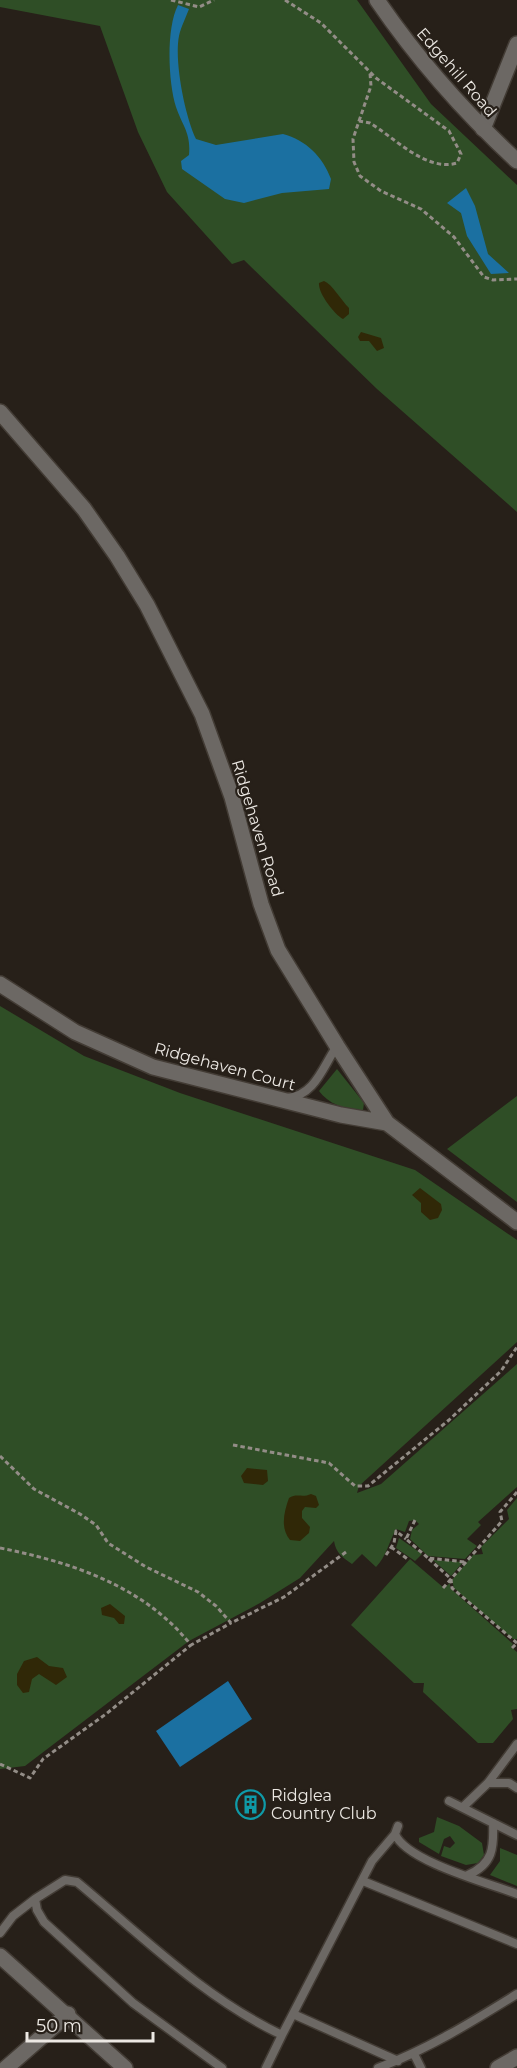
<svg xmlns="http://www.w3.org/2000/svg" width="517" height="2068" font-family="Montserrat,sans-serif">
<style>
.green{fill:#2f4e26}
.sand{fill:#302807}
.water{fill:#1b70a1}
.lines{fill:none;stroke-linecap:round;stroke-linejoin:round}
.service-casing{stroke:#433c35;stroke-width:11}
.minor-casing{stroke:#433c35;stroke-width:18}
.tertiary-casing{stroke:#433c35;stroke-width:18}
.path{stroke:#938d87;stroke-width:3;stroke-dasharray:4.5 3;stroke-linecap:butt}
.service{stroke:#6c6864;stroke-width:8}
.minor{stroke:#6c6864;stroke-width:15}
.tertiary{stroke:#6c6864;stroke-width:15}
.labels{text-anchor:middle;stroke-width:4.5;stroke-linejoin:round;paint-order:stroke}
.street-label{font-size:16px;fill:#ece8e3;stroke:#272019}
.poi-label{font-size:16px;fill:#ece8e3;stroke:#272019;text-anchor:start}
</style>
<rect width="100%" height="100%" fill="#272019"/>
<!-- green -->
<path class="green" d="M0,0H357L431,104L517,185V512L377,389L244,260L232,264L167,192L138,132L100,26L0,7Z
M0,1006L84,1056L180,1093L415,1170L517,1240V1342L359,1486L357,1493L381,1484L517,1364V1487L478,1522L481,1525L467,1539L477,1546L465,1559L428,1556L410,1539L412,1530L419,1524L415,1520L409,1521L405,1532L396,1529C389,1542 386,1557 376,1567L362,1554L352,1564C342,1557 336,1553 334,1541L300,1578L260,1603L189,1641L25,1766L0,1769Z
M337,1069L364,1103L363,1110C348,1111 328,1104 319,1091Z
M517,1096V1202L447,1149Z
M517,1498V1639H513L454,1588L452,1580L473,1555L483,1554L481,1547L509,1519L507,1510Z
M399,1538L422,1554L415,1561L396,1548Z
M410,1559L444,1588L450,1583V1588L513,1644L511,1647L517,1652V1709L511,1710L513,1719L493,1743H478L423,1692L424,1683H414L351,1625Z
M433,1560L463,1562L451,1576Z
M437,1817L459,1826L482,1843L484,1855L478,1863L466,1865L441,1856L444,1846L450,1848L455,1843L450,1836L444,1839L439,1854L419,1842V1838L434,1832Z
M500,1848L517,1855V1886L490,1875L500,1861Z"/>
<!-- sand -->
<path class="sand" d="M324,281C332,284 341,300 349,308V314L343,319C334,314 318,293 319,283Z
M361,332L381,338L384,348L377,351L369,341H360L358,337Z
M420,1188L441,1204L442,1210L438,1218L430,1220L421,1212V1203L412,1195Z
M247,1468L267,1470L268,1481L263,1485L244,1483L241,1476Z
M311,1494L316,1496L319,1505L316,1508L305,1507L302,1511V1518L310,1527L309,1533L300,1541L290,1540C280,1528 284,1512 289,1498C296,1493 303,1498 311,1494Z
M110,1604L125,1616L124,1624H119L114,1618L102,1615L101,1608Z
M37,1657L49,1666L63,1668L67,1677L56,1685L39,1674L32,1679L29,1692L23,1693L17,1685V1674L24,1661Z"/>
<!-- water -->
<path class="water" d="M178,5L189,9C186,17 181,27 179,36C174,61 185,116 196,139L216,145L283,134C306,140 323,157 331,179L329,189L282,193L244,203L225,199L182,169L181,161L189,155C191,133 183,127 176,107C168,82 166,28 178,5Z
M466,188L475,206L488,254L509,273L491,274L467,236L461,213L447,203Z
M228,1681L252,1719L180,1767L156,1731Z"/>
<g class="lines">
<defs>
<path id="service" d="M287,1098C315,1096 323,1066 337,1046
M488,1783L517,1744
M449,1801L517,1835
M463,1807L488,1783H509L517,1788
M398,1826L395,1834C406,1861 488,1883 517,1894
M468,1875C493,1864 494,1848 493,1823
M363,1881L517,1944
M0,1933L13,1916L35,1899
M293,2014L398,2061
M414,2054L421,2068
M222,2068L133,2003L44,1922L37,1910L35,1899L65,1880L77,1882C142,1936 204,1998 282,2035L372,1861L395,1834
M266,2068L282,2035
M378,2068C428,2049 472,2022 517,1994"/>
<path id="minor" d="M483,129L517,44
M0,412L84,509L117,556L147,605L202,714L232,797L261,904L278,950L337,1046L387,1123L517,1222
M0,984L75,1032L153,1067L341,1115L387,1123
M6,2068L68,2014"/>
<path id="tertiary" d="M377,0C418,60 464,112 517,161
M0,1956L125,2068
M498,2068L517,2057"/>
</defs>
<!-- service casing -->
<use href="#service" class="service-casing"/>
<!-- minor casing -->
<use href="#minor" class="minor-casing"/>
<!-- tertiary casing -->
<use href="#tertiary" class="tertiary-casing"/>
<!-- path -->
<path class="path" d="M171,0L199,7L214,0
M285,0L321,23L376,78L449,131L461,154L457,163C426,172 395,138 370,123L359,121L353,139L354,162L360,176L381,191L421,209L454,237L484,277L493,280L517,279
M359,121L371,86L370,73
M233,1445L329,1463L355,1486H368L449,1420L501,1371L517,1347
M0,1456L34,1489L80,1514L96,1525L108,1543L146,1567L198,1592L216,1606L231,1623L284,1597L346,1552
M517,1492L500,1512L502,1521L451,1579L452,1588L517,1643
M415,1520L406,1539L428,1558
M391,1547L409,1560
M0,1548C71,1562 144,1586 191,1645L231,1623
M386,1555L394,1543L396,1531L406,1539
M443,1588L451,1579L428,1558L465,1562
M512,1648L517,1643
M0,1764L30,1778L43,1759L106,1714L191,1645"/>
<!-- service -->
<use href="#service" class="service"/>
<!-- minor -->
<use href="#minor" class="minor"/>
<!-- tertiary -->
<use href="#tertiary" class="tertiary"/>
</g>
<!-- icons -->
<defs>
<symbol id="building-ring" viewBox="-11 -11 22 22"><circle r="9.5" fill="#272019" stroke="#0f9aa8" stroke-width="1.5"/><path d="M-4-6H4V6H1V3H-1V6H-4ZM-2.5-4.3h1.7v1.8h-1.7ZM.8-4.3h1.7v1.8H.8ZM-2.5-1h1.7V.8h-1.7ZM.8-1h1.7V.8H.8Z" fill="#0f9aa8"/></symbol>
</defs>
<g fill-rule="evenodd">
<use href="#building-ring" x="234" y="1788" width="33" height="33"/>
</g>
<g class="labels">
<!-- street labels -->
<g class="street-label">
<text transform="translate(457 72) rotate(49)" y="6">Edgehill Road</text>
<text transform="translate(258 828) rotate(73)" y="6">Ridgehaven Road</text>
<text transform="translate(225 1066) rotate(15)" y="6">Ridgehaven Court</text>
</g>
<!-- poi labels -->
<g class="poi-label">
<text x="271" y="1801">Ridglea<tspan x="271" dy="18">Country Club</tspan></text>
</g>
</g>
<!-- scale -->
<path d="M27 2032v9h126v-9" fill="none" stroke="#ece8e3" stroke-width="3"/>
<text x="36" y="2032" font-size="18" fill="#ece8e3" stroke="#272019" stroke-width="4.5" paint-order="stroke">50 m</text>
</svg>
